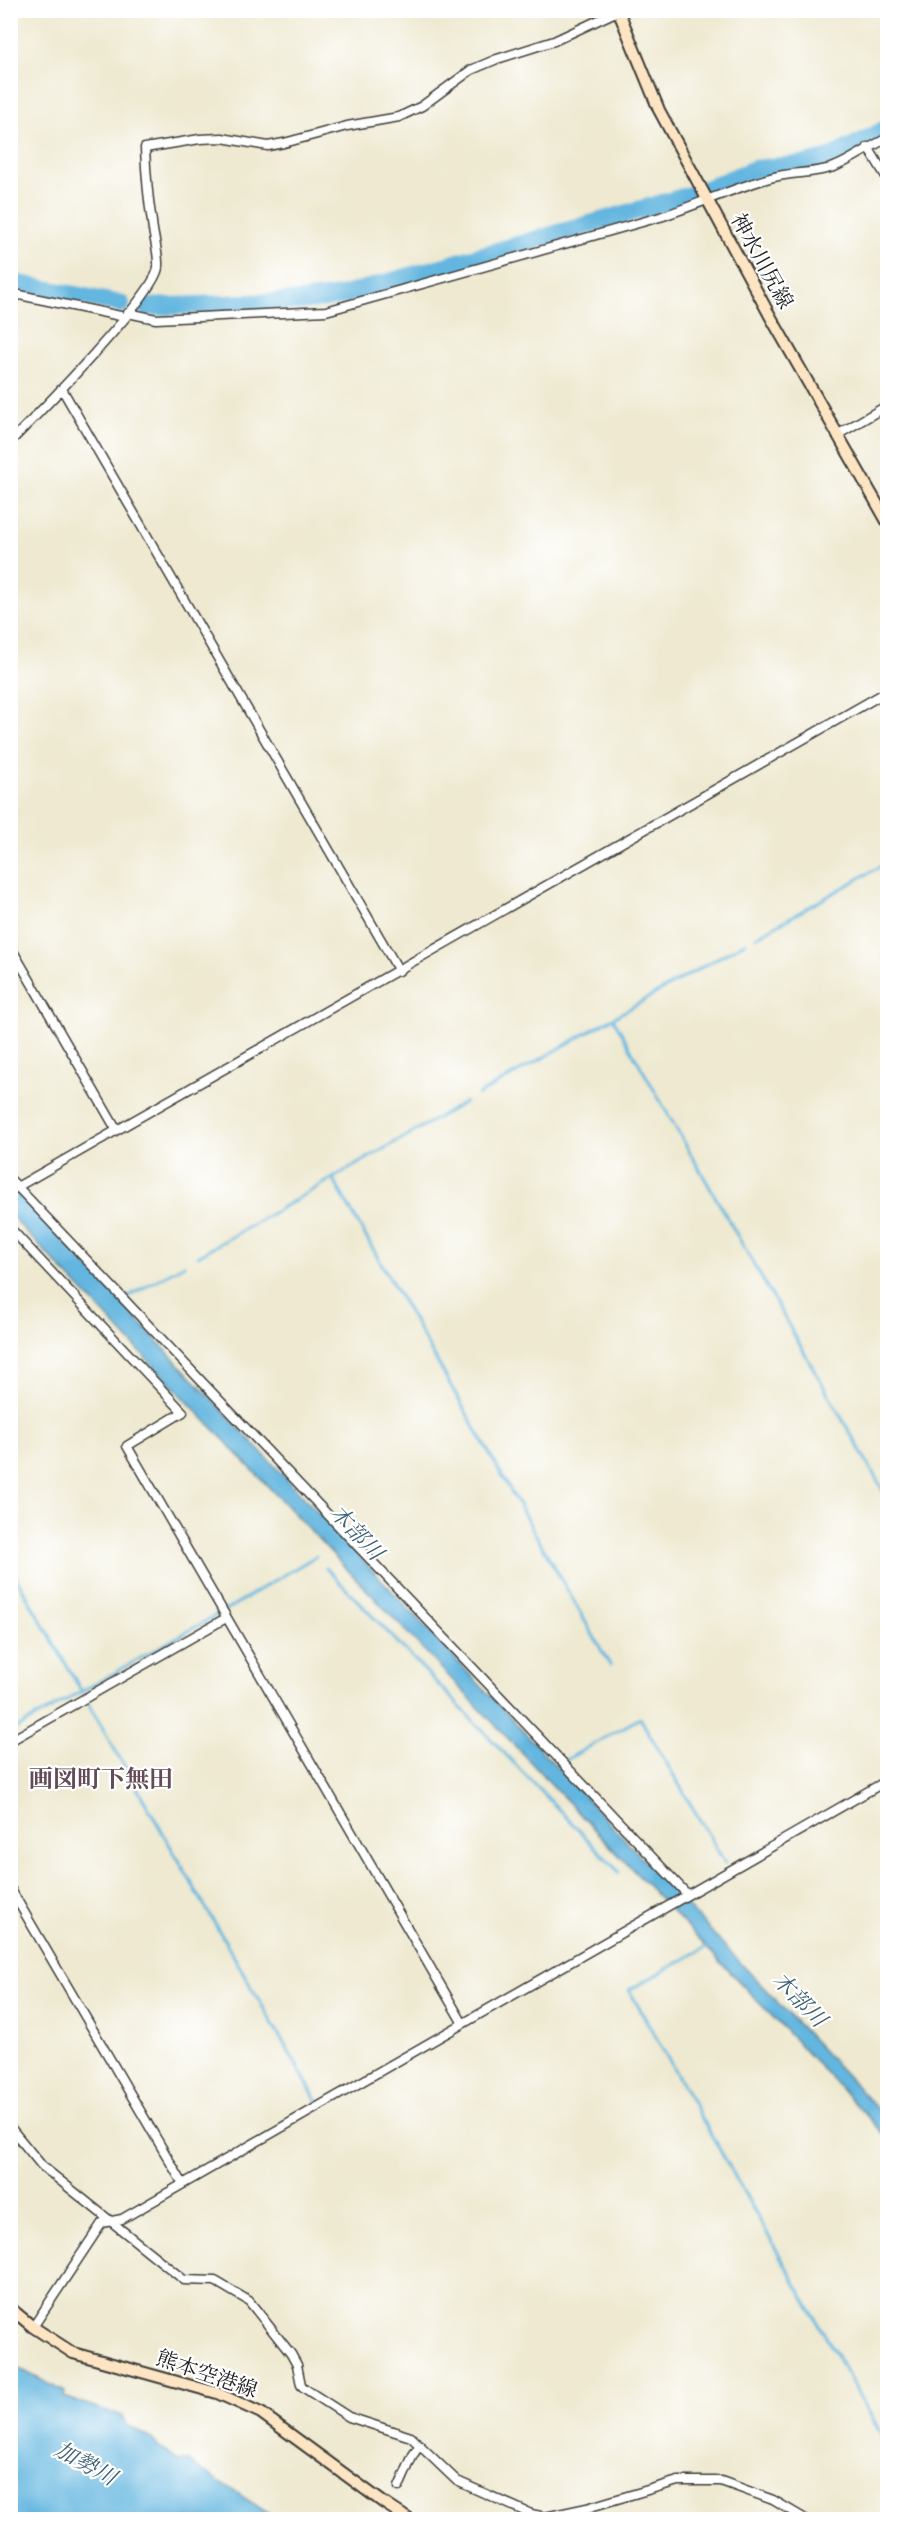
<svg xmlns="http://www.w3.org/2000/svg" width="898" height="2530" font-family="Alegreya,'Noto Serif JP',serif">
<style>
.water{fill:#63b6df;stroke:#40697e;stroke-width:1.5}
.lines{fill:none;stroke-linecap:round;stroke-linejoin:round}
.stream{stroke:#63b6df;stroke-width:3}
.river{stroke:#63b6df;stroke-width:18}
.minor-casing{stroke:#3c3b37;stroke-width:11}
.secondary-casing{stroke:#3c3b37;stroke-width:14}
.minor{stroke:#fff;stroke-width:8}
.secondary{stroke:#fde5c4;stroke-width:10}
.labels{text-anchor:middle;stroke-width:4.5;stroke-linejoin:round;paint-order:stroke}
.street-label{font-size:21px;fill:#1c1c1c;stroke:#fff}
.water-label{font-size:22px;font-style:italic;fill:#3c6174;stroke:#fff}
.quarter-label{font-size:24px;font-weight:bold;fill:#644a55;stroke:#fff}
</style>
<rect width="100%" height="100%" fill="#fff"/>
<filter id="ink" filterUnits="userSpaceOnUse"><feTurbulence type="fractalNoise" baseFrequency=".0167" numOctaves="2"/><feDisplacementMap in="SourceGraphic" scale="12" xChannelSelector="R" yChannelSelector="G"/><feConvolveMatrix kernelMatrix="1 2 1 2 8 2 1 2 1" color-interpolation-filters="sRGB"/></filter>
<filter id="wash" filterUnits="userSpaceOnUse"><feTurbulence type="fractalNoise" baseFrequency=".008" numOctaves="4" result="noise"/><feDisplacementMap in="SourceGraphic" scale="24" xChannelSelector="R" yChannelSelector="G"/><feGaussianBlur stdDeviation="1.35" result="paint"/><feColorMatrix in="noise" values="0 0 0 0 0 0 0 0 0 0 0 0 0 0 0 0 0 1.4 0 .05"/><feComposite in="paint" operator="in"/></filter>
<g filter="url(#wash)">
<rect width="100%" height="100%" fill="#eee9d0"/>
<!-- water -->
<path class="water" d="M10,1184L887,2119V2137L11,1216Z
M10,2364L65,2392L64,2397L123,2416L127,2425L154,2440L158,2447L179,2461H188L277,2519H11Z"/>
<g class="lines">
<!-- stream -->
<path class="stream" d="M756,937L888,862
M613,1018L888,1499
M478,1095L746,942
M333,1179L610,1665
M198,1256L465,1102
M127,1297L184,1265
M10,1567L82,1692
M326,1568L619,1872
M88,1703L317,2101
M10,1732L229,1608L316,1556
M564,1761L640,1718L725,1863
M708,1946L629,1990L888,2446"/>
<!-- river -->
<path class="river" d="M10,282L121,304
M147,307L300,301L341,296L694,194L754,169L806,164L827,159L888,128"/>
</g>
</g>
<g filter="url(#ink)">
<g class="lines">
<defs>
<path id="minor" d="M868,147L888,180
M10,293L125,317
M128,313L156,319L326,311L660,217C697,205 733,188 770,178C791,172 813,174 834,167C852,160 870,146 888,138
M62,389L399,971
M837,435L888,405
M10,442C35,417 157,293 158,267C159,253 153,236 152,222C148,198 146,173 145,148L200,139L222,138L268,146L284,143L347,126L399,117L422,106L471,70L497,59L554,41L620,10
M10,946L116,1129
M10,1179L687,1894
M10,1191L888,691
M10,1228L183,1412L127,1446L462,2022
M10,1741L226,1618
M10,1888L183,2184
M10,2127L42,2166L184,2280L215,2281L249,2301L291,2354L297,2365L301,2385L304,2388L349,2417L411,2437L457,2481L531,2514L545,2517L587,2508L678,2481H721L773,2500L807,2520
M33,2327L102,2223L122,2219L888,1780
M399,2487L413,2455L420,2445"/>
<path id="secondary" d="M618,10L659,110L769,314L888,523
M10,2308L33,2327L73,2353L217,2393L261,2413L384,2503L410,2520"/>
</defs>
<!-- minor casing -->
<use href="#minor" class="minor-casing"/>
<!-- secondary casing -->
<use href="#secondary" class="secondary-casing"/>
<!-- minor -->
<use href="#minor" class="minor"/>
<!-- secondary -->
<use href="#secondary" class="secondary"/>
</g>
</g>
<g class="labels">
<!-- street labels -->
<g class="street-label">
<text transform="translate(762 261) rotate(61)" y="7">神水川尻線</text>
<text transform="translate(207 2374) rotate(19)" y="7">熊本空港線</text>
</g>
<!-- water labels -->
<g class="water-label">
<text transform="translate(357 1532) rotate(47)" y="8">木部川</text>
<text transform="translate(800 1999) rotate(46)" y="8">木部川</text>
<text transform="translate(86 2463) rotate(29)" y="8">加勢川</text>
</g>
<!-- quarter labels -->
<g class="quarter-label">
<text x="101" y="1787">画図町下無田</text>
</g>
</g>
<!-- margin -->
<rect width="898" height="2530" fill="none" stroke="#fff" stroke-width="36"/>
</svg>
